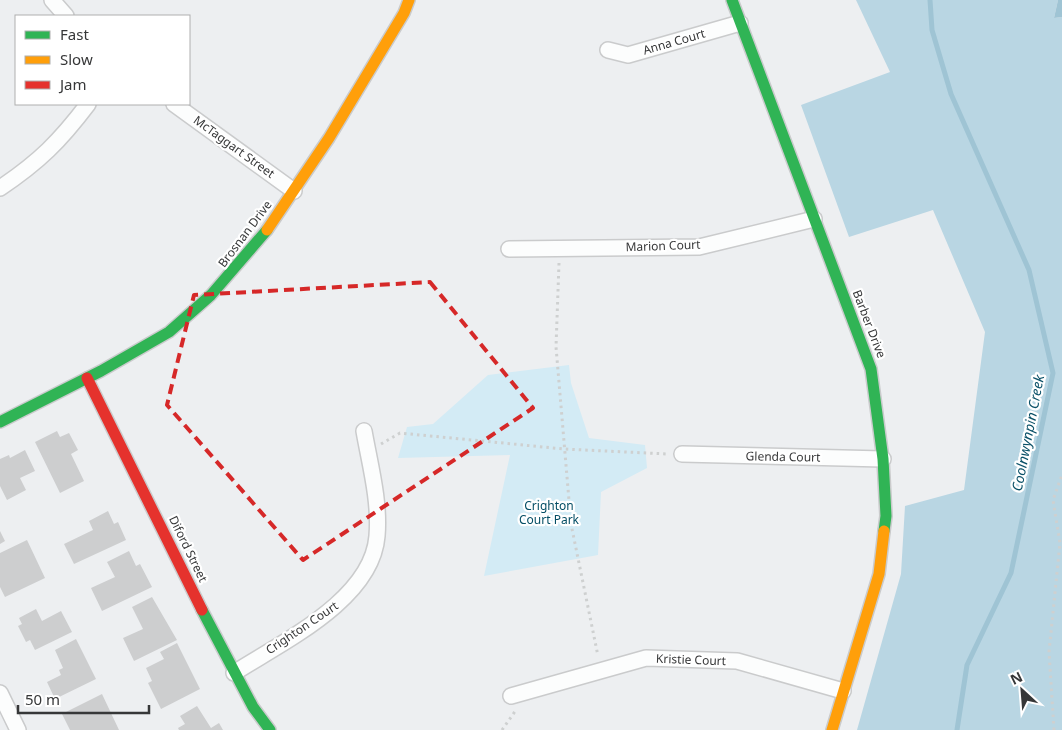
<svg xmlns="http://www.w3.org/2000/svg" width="1062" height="730" font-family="'Noto Sans',sans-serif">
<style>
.green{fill:#d3ebf5}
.forest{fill:#b9d6e3}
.water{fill:#9fc4d4}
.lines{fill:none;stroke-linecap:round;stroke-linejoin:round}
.stream{stroke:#9fc4d4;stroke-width:5}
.building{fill:#cdcecf}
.street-casing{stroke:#cacbcc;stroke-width:18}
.fast-casing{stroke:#cacbcc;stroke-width:14}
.slow-casing{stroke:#cacbcc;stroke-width:14}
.jam-casing{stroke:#cacbcc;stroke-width:14}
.path{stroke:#ced0d0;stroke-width:3;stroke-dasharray:2.5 4;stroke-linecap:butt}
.street{stroke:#fcfdfd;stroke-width:15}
.fast{stroke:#30b455;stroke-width:11}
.slow{stroke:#ff9f0a;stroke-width:11}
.jam{stroke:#e5322d;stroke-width:11}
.marked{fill:none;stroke:#d62828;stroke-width:4;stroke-dasharray:10 6;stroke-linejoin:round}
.labels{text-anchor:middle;stroke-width:4.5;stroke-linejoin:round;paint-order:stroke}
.street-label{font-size:12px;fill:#363738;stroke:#fff}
.park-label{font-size:12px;fill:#034d64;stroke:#fff}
.water-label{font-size:14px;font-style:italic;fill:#0b5168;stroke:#fff}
</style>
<rect width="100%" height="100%" fill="#edeff1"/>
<!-- green -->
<path class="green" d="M569,365L571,383L589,438L645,445L647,468L601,492L598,555L484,576L510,455L398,458L407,427L433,424L488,375Z"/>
<!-- forest -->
<path class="forest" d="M856,0H1058L1054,18L1062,17V730H857L901,574L905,506L964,490L985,332L933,210L849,237L801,105L890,72Z"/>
<!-- water -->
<path class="water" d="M1058,0H1062V17L1054,18Z"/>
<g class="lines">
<!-- stream -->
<path class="stream" d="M930,0L932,30L951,94L1029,270L1053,373L1011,573L967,665L957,730"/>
</g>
<!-- building -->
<path class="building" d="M57,431L60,437L69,433L78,450L71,454L84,481L60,493L35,442Z
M25,450L35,471L20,478L26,490L7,500L0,486V459L9,455L10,458Z
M108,511L114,524L118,522L126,540L74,564L64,544L93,530L89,521Z
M0,531L5,541L0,544Z
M27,540L45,578L5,597L0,587V553Z
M129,551L136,566L140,564L152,587L102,611L91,588L115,577L107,562Z
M152,597L177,640L134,661L123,638L143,629L132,607Z
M36,609L42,621L61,611L72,632L35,650L30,640L26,642L18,626L22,624L19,618Z
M76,639L96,679L55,699L47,682L61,675L59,670L63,668L55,650Z
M177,643L200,689L161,709L148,683L152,681L146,668L164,659L160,652Z
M102,694L119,730H70L62,714Z
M197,706L211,728L219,723L223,730H179L178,728L185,724L180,716Z"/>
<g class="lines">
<defs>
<path id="street" d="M52,0L66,16
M608,50L628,55L740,23
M174,104L294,191
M0,188C39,162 60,141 88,104
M509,249L699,247L814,219
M682,454L883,459
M234,673C282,642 372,600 377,536C380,501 370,465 364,431
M0,693L18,730
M511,696L646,658L737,661L843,691"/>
<path id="fast" d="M732,0L871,369L883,459L886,516L884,531
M0,422L101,371L169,332L211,295L267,230
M202,610L253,707L270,730"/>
<path id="slow" d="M267,230L329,138L404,13L409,0
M832,730L879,574L884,531"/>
<path id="jam" d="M87,378L202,610"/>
</defs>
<!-- street casing -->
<use href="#street" class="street-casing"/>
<!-- fast casing -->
<use href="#fast" class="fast-casing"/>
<!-- slow casing -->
<use href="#slow" class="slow-casing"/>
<!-- jam casing -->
<use href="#jam" class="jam-casing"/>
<!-- path -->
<path class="path" d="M559,263L556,347L571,524L598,656
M381,444L400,433L564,449L668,454
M502,730L516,710
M1054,730L1049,652L1060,543L1053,500L1062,475"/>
<!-- street -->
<use href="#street" class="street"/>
<!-- fast -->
<use href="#fast" class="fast"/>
<!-- slow -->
<use href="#slow" class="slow"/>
<!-- jam -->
<use href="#jam" class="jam"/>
</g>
<!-- marked area -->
<path class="marked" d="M430,282L533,408L303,560L167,405L194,295Z"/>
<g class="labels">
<!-- street labels -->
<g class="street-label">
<text transform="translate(674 42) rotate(-16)" y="4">Anna Court</text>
<text transform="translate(234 147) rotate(36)" y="4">McTaggart Street</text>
<text transform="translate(245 234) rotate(-53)" y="4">Brosnan Drive</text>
<text transform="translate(663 246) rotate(-2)" y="4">Marion Court</text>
<text transform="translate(869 324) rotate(69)" y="4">Barber Drive</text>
<text transform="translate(783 457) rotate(1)" y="4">Glenda Court</text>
<text transform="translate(188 549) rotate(64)" y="4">Diford Street</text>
<text transform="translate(302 628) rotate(-34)" y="4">Crighton Court</text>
<text transform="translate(691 660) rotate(2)" y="4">Kristie Court</text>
</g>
<!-- park labels -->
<g class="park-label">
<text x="549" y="510">Crighton<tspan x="549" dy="14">Court Park</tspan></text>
</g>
<!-- water labels -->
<g class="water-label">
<text transform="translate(1028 433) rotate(-79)" y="5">Coolnwynpin Creek</text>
</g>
</g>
<!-- legend -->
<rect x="15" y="15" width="175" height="90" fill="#ffffff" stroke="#afafaf"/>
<rect x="25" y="31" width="25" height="8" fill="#30b455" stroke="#afafaf"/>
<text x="60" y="40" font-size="15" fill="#363738">Fast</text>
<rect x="25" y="56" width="25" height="8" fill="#ff9f0a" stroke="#afafaf"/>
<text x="60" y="65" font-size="15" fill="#363738">Slow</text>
<rect x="25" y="81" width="25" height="8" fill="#e5322d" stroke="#afafaf"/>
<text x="60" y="90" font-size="15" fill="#363738">Jam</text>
<!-- north arrow -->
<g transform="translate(1022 690) rotate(334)" stroke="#ffffff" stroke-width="4" paint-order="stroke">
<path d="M0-4L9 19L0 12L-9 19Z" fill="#363738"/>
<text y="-8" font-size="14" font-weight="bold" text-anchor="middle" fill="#363738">N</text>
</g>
<!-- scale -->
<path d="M18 705v8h131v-8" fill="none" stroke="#363738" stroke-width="2.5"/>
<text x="25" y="705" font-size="15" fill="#363738" stroke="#ffffff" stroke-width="4" paint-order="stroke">50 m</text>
</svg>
